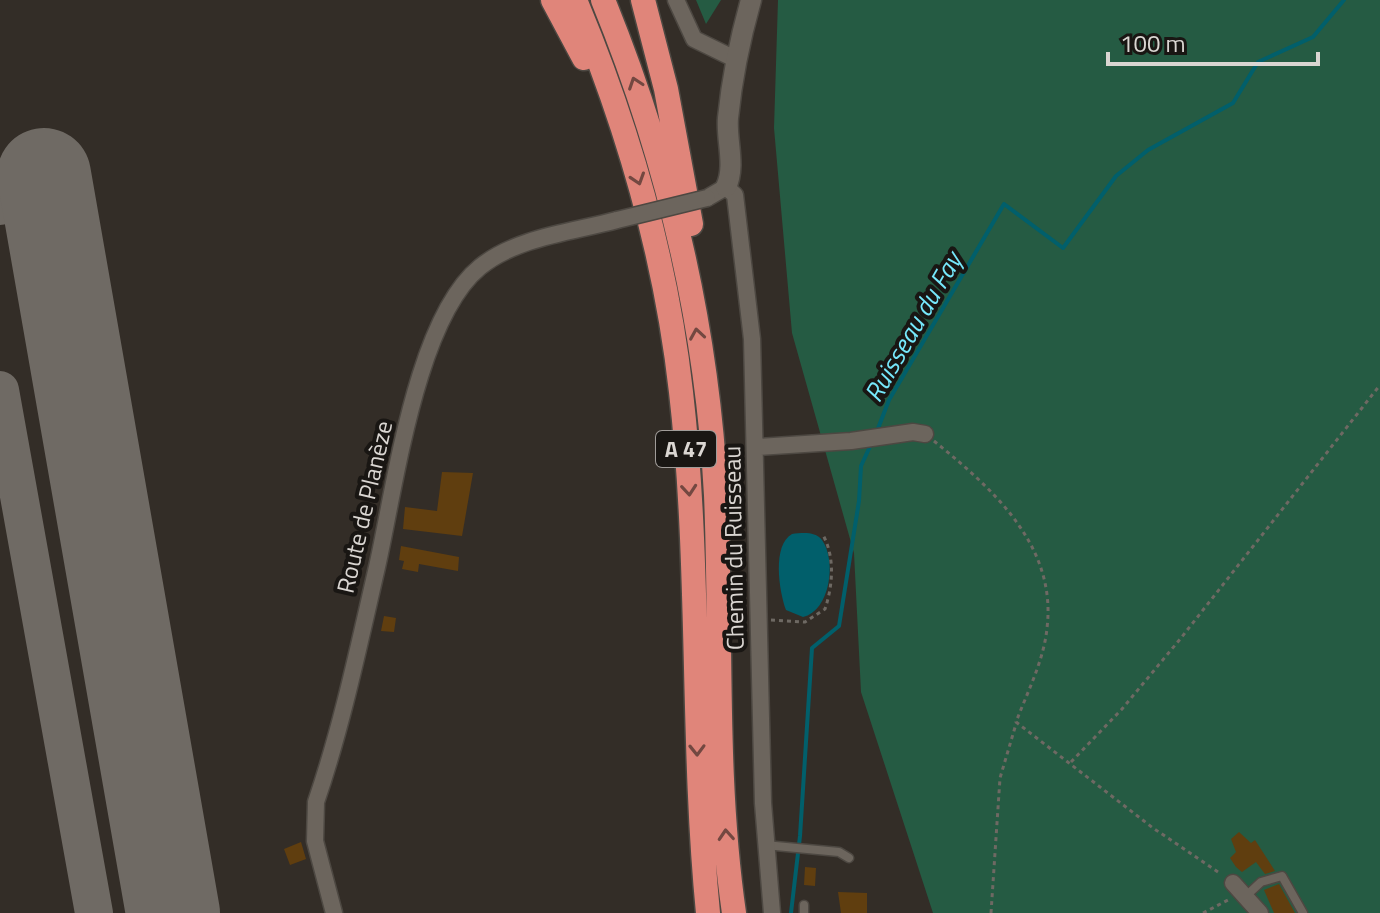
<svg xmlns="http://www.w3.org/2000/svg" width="1380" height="913" font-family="'Titillium Web',sans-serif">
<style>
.green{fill:#255b43}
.water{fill:#015f6b}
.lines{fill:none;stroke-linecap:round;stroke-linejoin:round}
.stream{stroke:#015f6b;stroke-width:4}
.taxiway{stroke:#6f6a64;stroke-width:38}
.runway{stroke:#6f6a64;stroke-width:94}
.building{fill:#603e0f}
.service-casing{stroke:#4d4842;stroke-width:11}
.minor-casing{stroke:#4d4842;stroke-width:19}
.tertiary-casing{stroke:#4d4842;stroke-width:23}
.motorway-casing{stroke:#4d4842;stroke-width:27}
.path{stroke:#6e6963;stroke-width:3;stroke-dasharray:4 4;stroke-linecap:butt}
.service{stroke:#6c655d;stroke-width:8}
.minor{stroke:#6c655d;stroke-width:16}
.tertiary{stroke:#6c655d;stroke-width:20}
.motorway{stroke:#e0857a;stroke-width:24}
.minor-bridge-casing{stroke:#4d4842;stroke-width:19;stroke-linecap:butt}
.minor-bridge{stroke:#6c655d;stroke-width:16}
.oneway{stroke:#734841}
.labels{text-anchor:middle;stroke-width:8;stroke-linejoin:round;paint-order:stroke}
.shield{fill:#191613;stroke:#a09c99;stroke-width:2}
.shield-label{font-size:22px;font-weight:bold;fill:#dad6d2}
.street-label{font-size:24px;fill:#dad6d2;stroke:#191613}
.water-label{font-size:26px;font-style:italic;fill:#76e8fb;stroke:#191613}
</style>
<rect width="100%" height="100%" fill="#332d27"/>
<!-- green -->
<path class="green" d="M696,0H721L706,24Z
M778,0H1380V913H933L861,692L854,553L792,333L774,128Z"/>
<!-- water -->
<path class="water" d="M792,534C802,533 815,531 822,540C837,561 830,611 803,617L786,610C779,591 772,545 792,534Z"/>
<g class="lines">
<!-- stream -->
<path class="stream" d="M877,431L889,400L1004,204L1063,248L1116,176L1148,150L1233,103L1258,62L1313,37L1344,0
M791,913L800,836L812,648L839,626L859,501L861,466L872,442"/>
<!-- taxiway -->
<path class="taxiway" d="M0,206L44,175
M0,390L94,913"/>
<!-- runway -->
<path class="runway" d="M44,175L173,913"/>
</g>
<!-- building -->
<path class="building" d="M442,472L473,473L462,536L403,529L405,507L437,511Z
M401,546L459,557L458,571L419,564L418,572L402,569L404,561L399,560Z
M384,616L396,618L394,632L381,631Z
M1239,832L1251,843L1255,840L1275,871L1265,874L1256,862L1242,872L1236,867L1230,858L1236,852L1231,839Z
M301,842L306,859L290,865L284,849Z
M805,867L816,868L815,886L804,885Z
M1279,884L1295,913H1274L1264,890Z
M838,892L867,893V913H841Z"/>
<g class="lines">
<defs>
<path id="service" d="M765,845L839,852L849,858
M1246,896L1261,882L1282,876L1303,913
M804,905V913"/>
<path id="minor" d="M676,0L694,39L735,59
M707,198L726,187L735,195L752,339L763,803L772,913
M757,447L851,441L913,432L925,434
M1233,883L1260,913
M334,913L315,841L316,802C342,726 359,645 377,567C395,488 416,319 480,267C517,237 573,232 617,220"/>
<path id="tertiary" d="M726,187C736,166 726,140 728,118C732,77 740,39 751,0"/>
<path id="motorway" d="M553,0L584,58
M575,0C627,124 666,257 681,392C701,565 691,740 708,913
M603,0C667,157 707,325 716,495C722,634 714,775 734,913
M643,0L666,89L691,224"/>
</defs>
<!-- service casing -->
<use href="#service" class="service-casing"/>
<!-- minor casing -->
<use href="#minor" class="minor-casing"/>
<!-- tertiary casing -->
<use href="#tertiary" class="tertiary-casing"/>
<!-- motorway casing -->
<use href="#motorway" class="motorway-casing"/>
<!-- path -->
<path class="path" d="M934,441C993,489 1057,546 1047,628C1044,660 1027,693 1016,722L1153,828L1221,874
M771,620L805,622L825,609C833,585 835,557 823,535
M1071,762L1122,709L1181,638L1380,385
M991,913L1000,778L1016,724
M1203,913L1228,900"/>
<!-- service -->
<use href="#service" class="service"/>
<!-- minor -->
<use href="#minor" class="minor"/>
<!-- tertiary -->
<use href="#tertiary" class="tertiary"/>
<!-- motorway -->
<use href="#motorway" class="motorway"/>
<defs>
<path id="minor-bridge" d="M617,220L707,198"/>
</defs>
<!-- minor-bridge casing -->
<use href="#minor-bridge" class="minor-bridge-casing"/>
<!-- minor-bridge -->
<use href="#minor-bridge" class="minor-bridge"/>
</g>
<!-- one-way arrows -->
<defs><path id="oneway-chevron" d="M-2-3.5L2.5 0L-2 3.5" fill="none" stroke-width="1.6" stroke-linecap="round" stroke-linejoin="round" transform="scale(2)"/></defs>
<g class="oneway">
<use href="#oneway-chevron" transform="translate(635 83) rotate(-109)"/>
<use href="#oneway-chevron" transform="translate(638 179) rotate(72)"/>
<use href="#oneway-chevron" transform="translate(697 334) rotate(-99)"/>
<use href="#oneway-chevron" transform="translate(689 490) rotate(85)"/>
<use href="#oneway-chevron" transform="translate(697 750) rotate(89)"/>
<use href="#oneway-chevron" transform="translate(726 835) rotate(-94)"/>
</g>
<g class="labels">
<!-- shield labels -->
<rect class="shield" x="656" y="431" width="60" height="36" rx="6"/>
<g class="shield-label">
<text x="686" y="457">A 47</text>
</g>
<!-- street labels -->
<g class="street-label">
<text transform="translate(365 507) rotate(-77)" y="8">Route de Planèze</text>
<text transform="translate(734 548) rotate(-91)" y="8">Chemin du Ruisseau</text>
</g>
<!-- water labels -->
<g class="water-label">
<text transform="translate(913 327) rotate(-60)" y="9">Ruisseau du Fay</text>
</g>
</g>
<!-- scale -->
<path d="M1108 52v12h210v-12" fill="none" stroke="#dad6d2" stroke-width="4"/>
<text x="1120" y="52" font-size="24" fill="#dad6d2" stroke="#191613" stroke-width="6" paint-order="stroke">100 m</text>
</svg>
